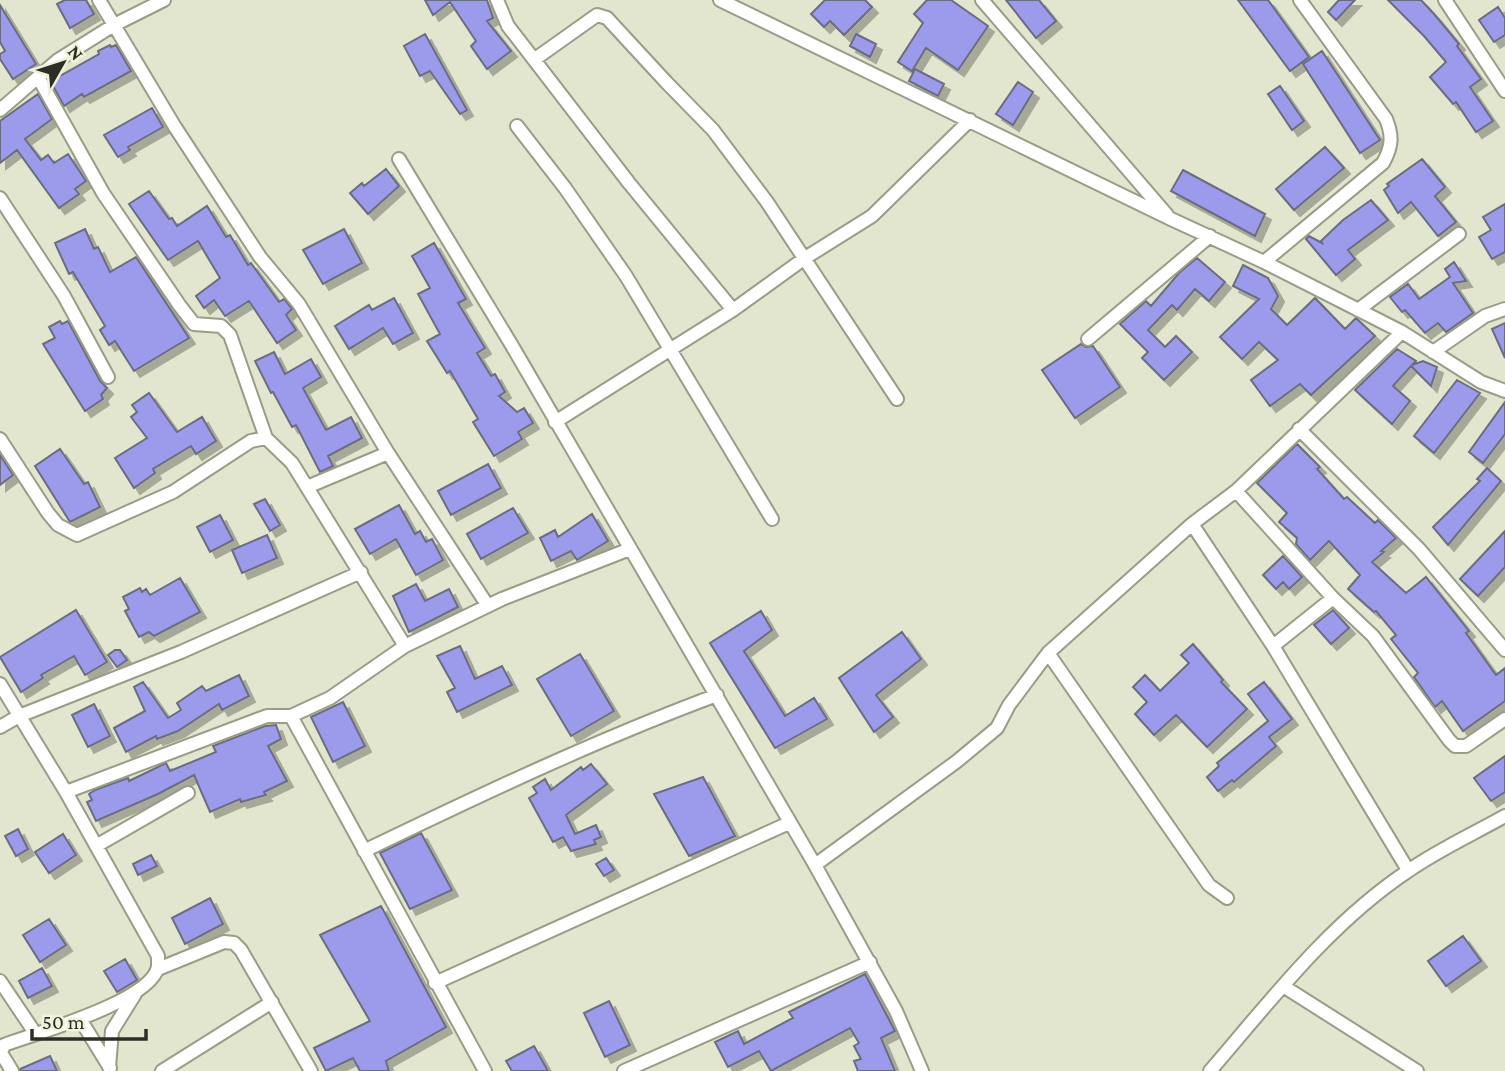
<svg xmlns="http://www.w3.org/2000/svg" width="1505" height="1071" font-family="'Crimson Pro',serif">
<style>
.building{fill:#9b9aeb;stroke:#6b6c81;stroke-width:2;filter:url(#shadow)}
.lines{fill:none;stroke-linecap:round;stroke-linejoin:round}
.street-casing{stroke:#999d87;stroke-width:16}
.street{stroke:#fff;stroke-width:12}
</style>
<defs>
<filter id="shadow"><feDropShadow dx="6" dy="6" stdDeviation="0" flood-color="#0004"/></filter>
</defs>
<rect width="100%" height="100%" fill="#e2e6ce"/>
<!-- building -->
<path class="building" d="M65,0H86L94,14L70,28L57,4Z
M425,0H487L493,18L487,21L511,51L487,69L471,46L476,41L450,2L433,15Z
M825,0H865L872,7L844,35L830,21L824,27L811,14Z
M927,0H951L988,26L958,70L926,48L912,71L898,62L923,23L914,14Z
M1006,0H1039L1056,21L1036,38Z
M1238,0H1268L1309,57L1290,71Z
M1339,0H1355L1336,20L1328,12Z
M1388,0H1421L1434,14L1459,44L1457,46L1481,79L1470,87L1493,121L1476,132L1456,102L1453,104L1430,77L1446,62L1424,36Z
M0,5L36,64L13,79L0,59V54L5,51L0,42Z
M1498,7L1505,18V35L1494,42L1479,20Z
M425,34L467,110L460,114L430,71L420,76L404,46Z
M856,34L876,44L870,57L850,46Z
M110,45L111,47L116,45L131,71L84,97L82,94L64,106L52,84L53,80L99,54L98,51Z
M1322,51L1380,140L1360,153L1303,64Z
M915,69L944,84L938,96L909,81Z
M1018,82L1033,92L1013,125L996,114Z
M1280,86L1304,121L1292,130L1268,94Z
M38,94L52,119L25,139L41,160L48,155L54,163L68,154L86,181L75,189L79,194L59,208L17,150L0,163V121Z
M152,108L163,127L128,147L130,150L118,157L104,135Z
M1325,147L1344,168L1294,210L1276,189Z
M1422,159L1445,187L1435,196L1456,222L1438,236L1411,202L1398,213L1384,190L1389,186L1387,184Z
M386,169L399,186L368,214L350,193L362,183L364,186Z
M1183,170L1265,214L1255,236L1171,191Z
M149,191L169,219L172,218L177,226L207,206L226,237L230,235L248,265L251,263L279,302L284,299L292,309L286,315L296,330L277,343L249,301L225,316L214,300L204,308L196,296L220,278L198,241L168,260L129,204Z
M1371,200L1388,220L1348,250L1355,259L1336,275L1306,239L1309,236L1322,243L1321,241L1343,220Z
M1505,204V252L1492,259L1479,237L1491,230L1483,217Z
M85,229L94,249L98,247L110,272L136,257L189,338L134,371L115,341L109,345L100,330L105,326L73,272L69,274L55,243Z
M344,229L362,263L323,284L303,250Z
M434,243L466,299L458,303L485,348L477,353L491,376L495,374L505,392L499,396L517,412L524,408L533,423L518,432L522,439L494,456L473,422L478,419L450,371L447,373L427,341L440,334L418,294L430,288L412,256Z
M1197,258L1225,282L1209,301L1195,289L1177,310L1172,305L1148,330L1165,347L1176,336L1192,352L1164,380L1142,358L1148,352L1120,324L1146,301L1151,306L1179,273Z
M1454,262L1466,281L1453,283L1473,313L1446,332L1438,323L1425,333L1405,310L1402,312L1390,297L1408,284L1419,299L1450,277L1445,269Z
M1243,265L1268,278L1278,296L1271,309L1287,325L1315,298L1345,329L1356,318L1375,336L1311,395L1300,384L1270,406L1251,380L1278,360L1259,342L1242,359L1220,337L1259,299L1233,286Z
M394,298L413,333L393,344L383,328L349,349L335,326L369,305L372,310Z
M60,321L62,324L68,321L100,381L107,388L101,395L103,399L85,411L43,344L55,338L49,327Z
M1505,323V358L1492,329Z
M1081,344L1086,347L1093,346L1120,387L1075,418L1042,370Z
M1397,349L1416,361L1412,365L1423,361L1437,367L1431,386L1411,366L1393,386L1410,401L1392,424L1355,390Z
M274,352L285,374L311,359L321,377L303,388L326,430L351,417L362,438L328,456L333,466L320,472L296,425L292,427L273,392L271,393L255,361Z
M1457,380L1480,393L1434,453L1414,436Z
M149,393L177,432L202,417L216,441L196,454L191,446L153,469L155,473L134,488L115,458L147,438L131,417L137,412L132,405Z
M1505,402V434L1483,463L1469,452Z
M1297,444L1320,467L1317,469L1344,499L1347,497L1375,523L1378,520L1396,538L1381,551L1384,552L1372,562L1406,593L1426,577L1469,631L1466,633L1496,675L1505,668V701L1463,731L1442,701L1435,707L1414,677L1418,673L1391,639L1396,635L1376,611L1374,612L1348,589L1360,575L1329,541L1310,560L1296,544L1297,538L1279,522L1287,513L1257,483Z
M60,449L84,484L88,482L100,507L70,522L35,466Z
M0,455L13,475L0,485Z
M488,464L501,488L451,515L438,491Z
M1487,468L1501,481L1448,545L1433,527L1480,481L1477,479Z
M265,499L280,525L270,531L254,504Z
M399,505L415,534L420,531L426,542L432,539L443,560L416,575L396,539L370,554L355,529Z
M513,508L528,533L481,559L467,534Z
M592,514L608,541L577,560L571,551L551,561L540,538L555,530L558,537Z
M220,515L233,540L210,552L197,527Z
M1505,531V567L1478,596L1460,579Z
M267,535L277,558L242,573L232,550Z
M1283,556L1302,577L1289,589L1283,582L1276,589L1263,575Z
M180,578L200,612L154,636L149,632L139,637L125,611L129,609L123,597L140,588L142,592L146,589L150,595Z
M416,584L425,601L449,589L458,607L409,632L393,596Z
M76,610L107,662L85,675L74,656L41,675L43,678L21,692L0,657Z
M1333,610L1349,628L1331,644L1314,625Z
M761,611L772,630L744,651L785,716L814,698L827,719L775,748L710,643Z
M902,632L921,659L876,695L893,717L874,732L839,678Z
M1193,644L1223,680L1221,682L1247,709L1207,747L1176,715L1154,735L1135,714L1147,702L1133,687L1145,675L1160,691L1189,663L1181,655Z
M460,646L475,679L502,666L512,685L457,712L447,692L455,688L437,656Z
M115,650H120L127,660L117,667L108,655Z
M580,654L614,711L571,736L537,679Z
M239,675L249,696L222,710L219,704L178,731L157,739L156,736L126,752L114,728L145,711L134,687L143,682L168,718L181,710L177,703L202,686L206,691Z
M1264,682L1292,719L1269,737L1276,746L1234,782L1232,780L1218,791L1207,777L1219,766L1217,763L1268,721L1248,694Z
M343,702L365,746L333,762L311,717Z
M94,704L110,736L88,747L72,715Z
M276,725L281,739L268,746L287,781L264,792L266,795L241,802L240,799L210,812L194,775L158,794L96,821L87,802L92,800L89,794L95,790L128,778L129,781L166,763L170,771L216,752L213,746L265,726Z
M1505,756V792L1491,801L1474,778Z
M591,764L607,784L566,815L575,834L596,825L601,837L594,840L596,844L571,851L563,837L553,842L529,798L537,793L533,787L545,779L551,790L581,767L583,770Z
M703,777L735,836L689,856L654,794Z
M18,829L28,849L16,856L5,836Z
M421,833L452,890L410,909L380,853Z
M63,834L76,855L49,873L35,852Z
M151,855L157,866L138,875L133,864Z
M606,858L614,870L604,876L596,864Z
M210,898L223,924L185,944L172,918Z
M381,906L446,1027L386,1061L389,1071H360L353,1058L326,1071L314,1048L370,1021L320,935Z
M49,919L66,945L40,962L23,935Z
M1463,936L1481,961L1446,986L1428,961Z
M125,959L137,980L117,992L104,971Z
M42,968L52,986L28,998L19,981Z
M865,974L895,1031L881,1038L895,1071H858L854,1061L861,1059L854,1046L859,1043L850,1028L771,1071L759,1051L728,1067L715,1042L738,1031L744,1044L793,1018L789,1012Z
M609,1001L630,1045L605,1057L584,1013Z
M534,1046L548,1071H512L506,1061Z
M50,1056L57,1071H21L20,1069Z"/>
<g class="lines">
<defs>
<path id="street" d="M99,0L175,127L260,257L299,304L388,453L488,606
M497,0L508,26L629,183L733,310
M720,0L1171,219L1264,262L1402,332L1481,382L1505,391
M982,0L1167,215
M1445,0L1505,91
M535,59L597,15L607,18L667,83L713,130L767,202L897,399
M38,77L103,193L180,306L194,324L221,326L230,335L266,438L292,463L405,646
M0,110L58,60L114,25L164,0
M517,126L565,188L626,276L772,519
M399,159L511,344L815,865L896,1011L922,1071
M0,198L64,296L108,377
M1264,262L1383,163C1392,147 1393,136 1386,119L1300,0
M1358,310L1459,234
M1402,332L1236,491L1192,524L1273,646L1408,870
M1088,339L1210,236
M1433,352L1485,316L1505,309
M555,422L733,310L805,258L872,216L970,120
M1299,429L1419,549L1505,650
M0,439L48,513L58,525L77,535L173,492L251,441L266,438
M307,487L388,453
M1236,491L1333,598L1373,636L1449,740L1455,746H1466L1505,719
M1273,646L1333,598
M1048,653L1209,885L1227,898
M0,684L66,792L158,956C158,960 158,964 158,967C150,1002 36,1033 4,1045L1,1053L12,1071
M291,716L485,1071
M0,727L19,716L181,652L361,572
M66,792L267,716H291L330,698L405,646L502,599L630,549
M96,846L188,793
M364,851C480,795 596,740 717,695
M815,865L956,762L997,728L1009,705L1048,653L1192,524
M158,969L224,942L234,943L241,950L311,1071
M0,981L35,1033
M435,983L789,823
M1283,986L1417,1071
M80,1019L110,1068
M109,1067L112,1031L135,994
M162,1071L272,1002
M624,1071L870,962
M1210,1071C1271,1000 1330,923 1408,871C1438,850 1473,834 1505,816"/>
</defs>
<!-- street casing -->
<use href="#street" class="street-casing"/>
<!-- street -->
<use href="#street" class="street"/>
</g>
<!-- north arrow -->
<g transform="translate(63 63) rotate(51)" stroke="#eff3db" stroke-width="5" paint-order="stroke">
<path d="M0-5L12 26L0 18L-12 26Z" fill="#2d2f26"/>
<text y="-10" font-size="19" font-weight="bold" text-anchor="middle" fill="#2d2f26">N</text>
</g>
<!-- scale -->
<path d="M32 1029v10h114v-10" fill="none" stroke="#2d2f26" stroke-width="3.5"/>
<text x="42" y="1029" font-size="21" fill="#2d2f26" stroke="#eff3db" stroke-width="5" paint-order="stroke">50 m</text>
</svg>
